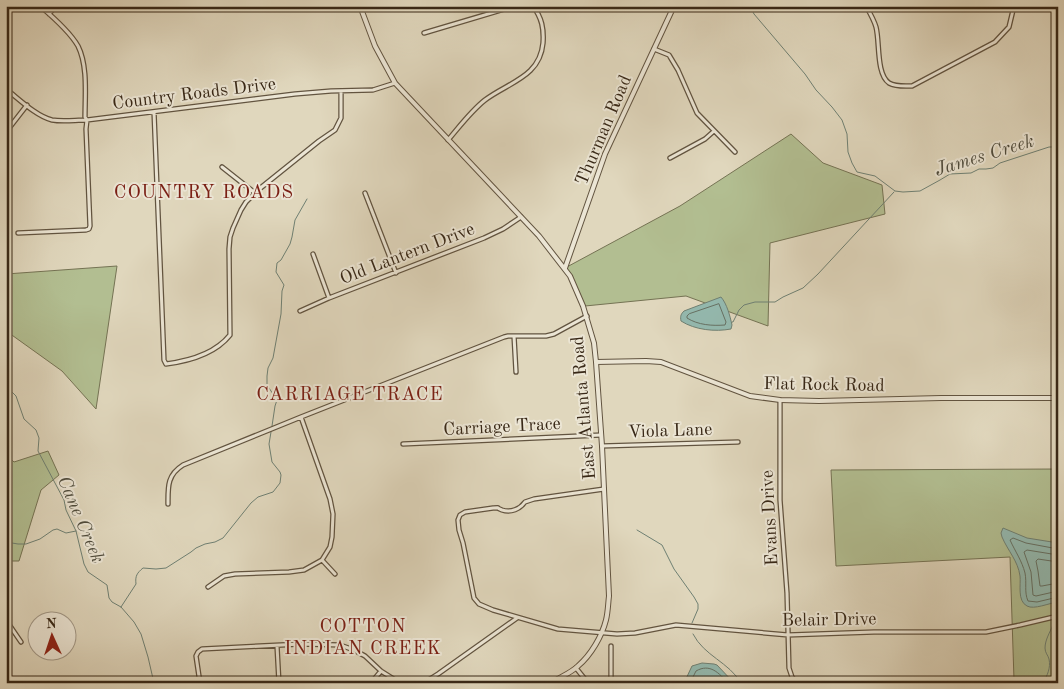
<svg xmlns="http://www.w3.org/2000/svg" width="1064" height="689" font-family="'Old Standard TT',serif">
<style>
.green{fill:#b2be91;stroke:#757354}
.water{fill:#94bab0;stroke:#6f8073}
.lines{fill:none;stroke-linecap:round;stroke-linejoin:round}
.shore{stroke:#667164;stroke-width:1}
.stream{stroke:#6f8073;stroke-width:1}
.minor-casing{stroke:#625440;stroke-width:5.5}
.tertiary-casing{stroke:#625440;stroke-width:6}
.minor{stroke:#ebe5d4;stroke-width:3}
.tertiary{stroke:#ebe5d4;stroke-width:4}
.labels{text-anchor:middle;stroke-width:4;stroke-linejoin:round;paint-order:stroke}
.street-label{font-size:18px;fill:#382817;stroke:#ebe5d4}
.water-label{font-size:19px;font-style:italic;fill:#4f4c3d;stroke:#ebe5d4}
.neighbourhood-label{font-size:19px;letter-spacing:1px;fill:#7a1f14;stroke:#ebe5d4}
</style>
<rect width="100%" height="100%" fill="#e0d7bd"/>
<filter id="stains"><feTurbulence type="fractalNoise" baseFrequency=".004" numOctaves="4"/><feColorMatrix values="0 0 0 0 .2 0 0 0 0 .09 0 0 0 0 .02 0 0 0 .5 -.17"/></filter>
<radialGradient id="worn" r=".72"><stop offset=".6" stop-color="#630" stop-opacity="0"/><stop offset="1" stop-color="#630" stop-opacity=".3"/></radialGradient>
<!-- green -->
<path class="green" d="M791,134L823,163L882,185L885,214L770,243L768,326L686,296L585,306L565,268L680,206Z
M117,266L96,409L62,371L9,333L6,335V274Z
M48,451L59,475L41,490L19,561H6V454L14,462Z
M1058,469V683H974L1014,680L1010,557L836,566L831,470Z"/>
<!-- water -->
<path class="water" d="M721,297C727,304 730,316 732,325L731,329C715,332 695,330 681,321C680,316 681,314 684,311Z
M1003,528L1027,538L1052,542L1058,544V602C1049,603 1034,610 1027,606C1017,601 1021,584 1020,576C1018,561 1008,551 1002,537L1001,533Z
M702,663L714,664L717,665L734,683H684L692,666Z"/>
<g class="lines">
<!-- shore -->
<path class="shore" d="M719,304L726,322L725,325C712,326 698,325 687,318V316L689,314Z
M1058,549L1026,543L1013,538L1010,540C1015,551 1022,561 1025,573C1027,583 1024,592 1028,601L1037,602L1058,597
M1058,555L1027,550L1024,552L1031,572L1033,595L1036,596L1058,591
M1058,562L1038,559L1036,561L1038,571L1040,586H1042L1058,583
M690,683L696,671C710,663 719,673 728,683"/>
<!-- stream -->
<path class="stream" d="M750,6L754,14L805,74L816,90L832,107L842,120L847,134L848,152L852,163L857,172L875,176L895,191L903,192L920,191L940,180L950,174L971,173L979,169H986L993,168L1000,163L1049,147H1058
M732,322H733L739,310L744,305L755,302H775L783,297L803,288L818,274L894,192
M6,386L16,396L24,419L36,430L39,438L38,451L64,500L66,510L76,531L84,564L88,572L107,585L109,598L112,602L121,607L134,622L141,634L148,657L154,683
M272,426L275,406L277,400L267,385V376L268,368L273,358L281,314L282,291L284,285L276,272L277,263L281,260L290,244L292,237L295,220L307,199
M637,530L662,545L674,569L694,597L698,604V609L692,623
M6,542L18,544H26L40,539L53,530L57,529L66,533L76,531
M121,607L136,584C135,576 137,573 143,568L156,569L166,568L191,552L196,548L205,544L215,542L223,538L251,503L258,497L273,492L280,483L281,475L280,472L272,462L269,444L271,432
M693,634C704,656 729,662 741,683
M1043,683C1047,676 1051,668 1049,659C1048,655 1045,653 1045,648C1045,640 1050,632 1053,625"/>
<defs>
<path id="minor" d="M866,6C870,13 874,20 876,27C880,42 876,74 889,83C896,87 905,86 912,86L995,42L1009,27L1014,6
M49,14L56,6
M424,33L515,6
M654,49L669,55L678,70L697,113L735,152
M6,89C19,99 36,116 52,120C63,122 75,120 87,120L295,94L331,91L373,90L395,83
M154,112L164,360L166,364C189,361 215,354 230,335L229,249L230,237L233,228L241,210L246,202L258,190L319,141L335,130L341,118V91
M6,132L27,105
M448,140C460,126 471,111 485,100C509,82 540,77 543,43C544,29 542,18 533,6
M670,158L705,139L714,131
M222,167L255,193
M365,193L396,273
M18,233L86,230L89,229L90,226L86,129L87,120L85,117C85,95 88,66 78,46C70,32 53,17 40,6
M313,254L329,298
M300,311L329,298L484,238L503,229L521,217
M514,336L516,372
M780,400V500L787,593L789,668L792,677L797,683
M403,444L601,435
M602,446L738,442
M604,489L534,499L525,502C520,509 511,513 502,510C494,507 502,508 493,508L465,512L460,515L458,520L459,530L463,543L474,598L479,604L493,610L558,629L617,634L635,633L676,625L788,635L874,632H986L1020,625L1058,616
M168,504C168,487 167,475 183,465L301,417L504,337L508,336H546L554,334L587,316
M322,560L335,574
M208,587L224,576L235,574L289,572L304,570L322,560L330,547L332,537L333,514L330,499L301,417
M6,620L21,642
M277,646L279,683
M576,668L588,683
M200,683L196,656L198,652L202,649L301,644L340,645L354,650L365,656L381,671L400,683
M371,683L381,671
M420,683L430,679L438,674L517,618
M611,683V646"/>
<path id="tertiary" d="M360,6L375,46L395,83L539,236L570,276L583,306L594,343L596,362L602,446L609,596C608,604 608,612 606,620C602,636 591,655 578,666C571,673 560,677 551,683
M565,268L605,154L674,6
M596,362L646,361L661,362L750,396L780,400L819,401L941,398H1058"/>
</defs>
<!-- minor casing -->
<use href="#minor" class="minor-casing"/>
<!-- tertiary casing -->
<use href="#tertiary" class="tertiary-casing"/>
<!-- minor -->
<use href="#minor" class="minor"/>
<!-- tertiary -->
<use href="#tertiary" class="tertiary"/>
</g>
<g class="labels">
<!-- street labels -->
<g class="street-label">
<text transform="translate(194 93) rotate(-7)" y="6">Country Roads Drive</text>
<text transform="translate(603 130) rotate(-67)" y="6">Thurman Road</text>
<text transform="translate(407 253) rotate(-21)" y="6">Old Lantern Drive</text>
<text transform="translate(824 384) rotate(1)" y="6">Flat Rock Road</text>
<text transform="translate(583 408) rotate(-95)" y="6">East Atlanta Road</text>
<text transform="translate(502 426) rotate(-3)" y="6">Carriage Trace</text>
<text transform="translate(670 430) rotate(-2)" y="6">Viola Lane</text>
<text transform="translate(769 518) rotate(-93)" y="6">Evans Drive</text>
<text transform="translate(829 619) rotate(-1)" y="6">Belair Drive</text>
</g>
<!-- water labels -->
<g class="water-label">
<text transform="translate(984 154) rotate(-17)" y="7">James Creek</text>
<text transform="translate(82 519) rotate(67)" y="7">Cane Creek</text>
</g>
<!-- neighbourhood labels -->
<g class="neighbourhood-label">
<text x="204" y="198">COUNTRY ROADS</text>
<text x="350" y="400">CARRIAGE TRACE</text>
<text x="363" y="632">COTTON<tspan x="363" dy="22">INDIAN CREEK</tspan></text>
</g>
</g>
<!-- margin -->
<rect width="1064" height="689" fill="none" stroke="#e0d7bd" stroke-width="25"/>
<rect x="8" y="8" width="1049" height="674" fill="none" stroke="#382817" stroke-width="2.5"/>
<rect x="12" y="12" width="1039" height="664" fill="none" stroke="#382817"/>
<!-- north arrow -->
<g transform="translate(52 636) rotate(357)"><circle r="24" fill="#ebe5d4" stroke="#a39988"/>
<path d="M0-4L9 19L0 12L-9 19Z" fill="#8f2418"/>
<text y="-8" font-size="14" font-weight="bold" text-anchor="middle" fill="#382817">N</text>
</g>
<rect width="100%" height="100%" filter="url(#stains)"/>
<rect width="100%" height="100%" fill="url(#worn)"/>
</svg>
